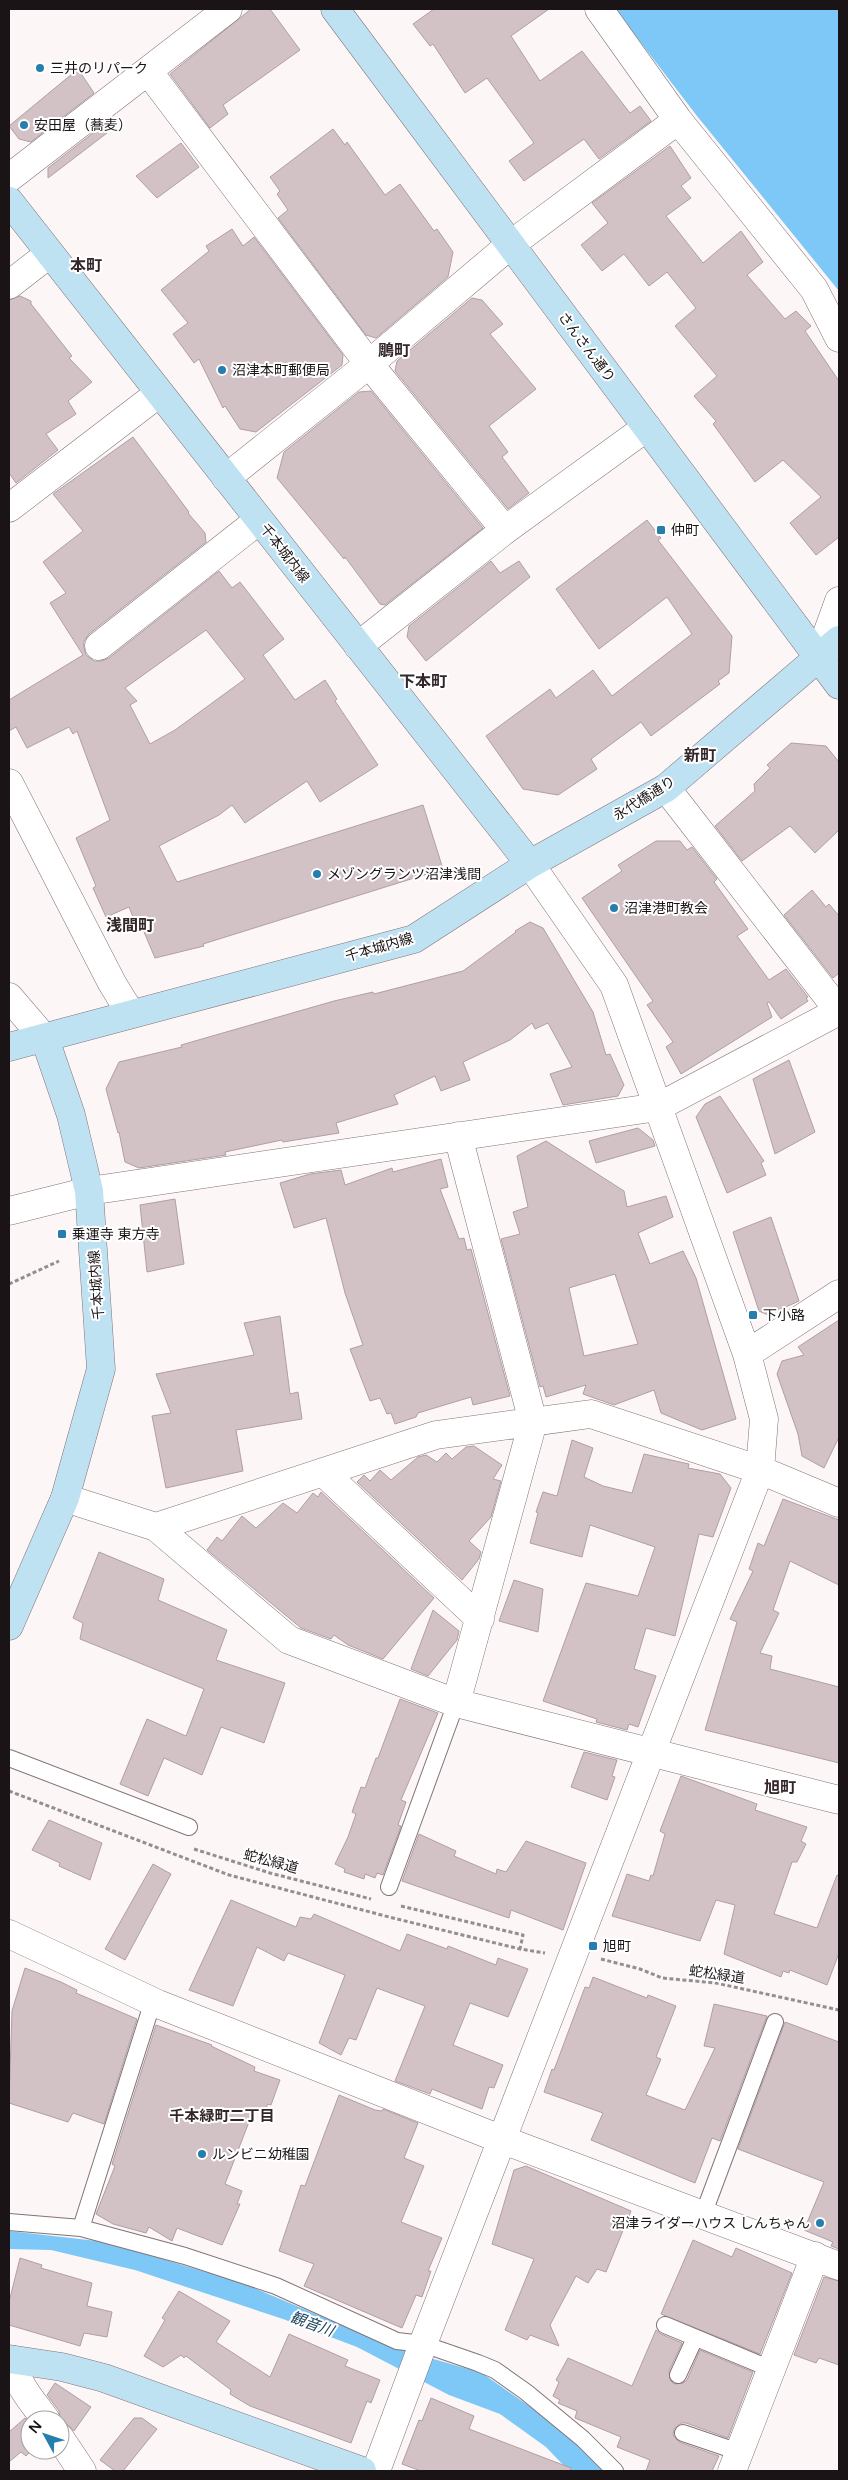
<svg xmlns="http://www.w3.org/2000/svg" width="848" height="2480" font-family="'Varela Round','Noto Sans JP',sans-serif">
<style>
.water{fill:#7dc8f6}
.building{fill:#d2c1c5;stroke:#b09fa3;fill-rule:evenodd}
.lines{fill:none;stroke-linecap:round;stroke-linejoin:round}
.lane-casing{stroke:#837377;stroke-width:18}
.street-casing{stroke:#837377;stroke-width:29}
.secondary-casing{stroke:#837377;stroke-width:29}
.path{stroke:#958e8f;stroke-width:3;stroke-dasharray:4 2.5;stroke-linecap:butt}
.lane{stroke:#fff;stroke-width:16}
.street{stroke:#fff;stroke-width:28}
.secondary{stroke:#bfe2f3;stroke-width:28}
.poi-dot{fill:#257eac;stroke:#fff;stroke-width:2}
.labels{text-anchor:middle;stroke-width:4;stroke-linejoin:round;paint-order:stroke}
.poi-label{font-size:14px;fill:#1a1416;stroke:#fff;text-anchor:start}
.street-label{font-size:14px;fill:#1a1416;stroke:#fff}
.neighbourhood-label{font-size:15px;font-weight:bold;fill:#332629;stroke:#fff}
.water-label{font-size:15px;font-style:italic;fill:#19435b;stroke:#fff}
.quarter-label{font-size:16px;font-weight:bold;fill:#332629;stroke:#fff}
</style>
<rect width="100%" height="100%" fill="#fdf6f7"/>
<!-- water -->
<path class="water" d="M615,9H839V291L697,116Z
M9,2231L106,2242L242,2283L399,2349L482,2373L579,2441L607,2471H569L546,2447L500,2414L449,2395L357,2347L283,2319L135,2270L51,2250L9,2249Z"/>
<!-- building -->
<path class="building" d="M251,9H270L300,50L223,105L228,114L210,128L170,74Z
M434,9H549L511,36L540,81L582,51L630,113L640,106L651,121L599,159L584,139L524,181L509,161L534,143L487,78L465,93L433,44L430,46L413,24Z
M78,69L94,93L31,142L19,139L9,126Z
M102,126L107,133L48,178V168Z
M333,129L345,145L347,142L385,195L400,184L434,231L437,229L453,252L448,277L376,338L366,335L278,218L288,210L277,194L280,191L270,177Z
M181,143L199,167L157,198L136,176Z
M670,146L691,178L681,186L691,198L666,216L703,263L741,231L763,262L747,275L785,319L796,311L811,326L805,331L839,381V537L816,555L790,523L821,497L783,460L755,482L713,424L716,421L694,396L717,376L675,326L696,308L667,272L649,286L624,254L602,271L581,245L608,223L592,203Z
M232,229L243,246L254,237L343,355L342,365L256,432L240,429L225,406L223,408L199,359L194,363L173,334L188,323L161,290L209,251L206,246Z
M20,296L31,301V304L72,356L69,358L92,382L68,401L76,414L46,434L58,450L16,483L9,473V300Z
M472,298L482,300L503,324L490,334L536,389L489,426L508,452L502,457L529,493L508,509L395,371L397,361Z
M371,391L483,528L385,605L380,604L345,557L344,559L277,478L284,452L359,392Z
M133,437L189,512L188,513L205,533L206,542L89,634L84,641V648L86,655L94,661H102L109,658L219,571L232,588L240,582L284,639L263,655L295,700L325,680L337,699L335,701L378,765L320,802L307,781L245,823L232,805L219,815L159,846L177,882L423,805L443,869L203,944L204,946L155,958L139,920L135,922L129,907L106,917L93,888L96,886L76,838L110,820L77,731L73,734L69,727L27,748L16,727L9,731V700L83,655L50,603L66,593L43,562L83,531L53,494ZM206,630L245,679L175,730L150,744L130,705L137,701L125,688Z
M647,520L661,538L658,540L732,636L729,673L718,681L720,684L651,736L641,722L591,759L597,769L558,795L523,789L486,736L550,689L556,698L593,670L612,696L692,634L667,597L599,649L556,589Z
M491,561L500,573L519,561L530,577L426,661L407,637L409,626Z
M791,743L826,746L839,762V830L815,853L790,826L742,861L715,826L755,791L754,784L770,768L767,765Z
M656,841H680L687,850L692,847L717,879L714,882L748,929L737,936L769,980L786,969L808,997L806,998L808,1001L781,1019L769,1002L767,1003L772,1017L681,1074L666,1047L673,1042L647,1005L653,1001L582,898L622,871L618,865Z
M812,890L826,907L829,904L839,916V973L833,978L784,915Z
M530,922L543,928L593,1012L606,1055L610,1054L624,1085L618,1096L563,1105L550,1074L572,1067L548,1023L535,1029L532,1023L510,1040L463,1062L470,1080L441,1091L435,1076L394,1095L398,1104L336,1123L339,1133L283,1142L282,1140L225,1152L226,1155L139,1168L125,1162L119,1132L118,1133L106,1089L119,1062L182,1047L181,1045L334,1001L373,992L374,994L463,971L516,932L515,931Z
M789,1060L815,1132L775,1154L753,1079Z
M720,1096L764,1161L761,1163L766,1175L727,1193L696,1117L705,1104Z
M638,1128L653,1140L655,1146L596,1163L589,1141Z
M546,1141L624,1191L627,1207L666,1196L673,1217L638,1233L650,1264L683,1251L696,1278L736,1419L702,1430L661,1413L654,1390L614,1405L583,1394L586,1385L546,1397L543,1386L540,1387L501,1239L520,1234L513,1212L528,1207L517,1156ZM615,1274L638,1344L584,1356L569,1288Z
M441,1159L448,1187L440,1189L459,1239L464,1238L467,1250L471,1249L510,1396L473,1405L471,1397L418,1413L416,1417L395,1424L391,1413L387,1414L380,1398L370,1401L350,1349L363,1345L345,1293L326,1218L294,1228L280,1183L310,1174L341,1170L345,1185L392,1168L393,1172Z
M175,1199L184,1264L147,1272L140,1205Z
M771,1217L799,1301L768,1315L759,1311L733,1232Z
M280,1316L290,1394L298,1392L302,1419L236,1430L243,1471L166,1488L152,1416L171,1413L156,1374L254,1355L244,1323Z
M839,1320V1437L824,1468L802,1456L798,1434L777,1374L782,1361L804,1355L798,1347Z
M572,1440L593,1448L584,1477L603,1486L632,1493L644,1454L689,1464L688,1468L720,1474L731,1488L713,1537L699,1534L675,1636L646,1628L634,1669L656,1676L638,1727L629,1724L627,1730L596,1722L597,1719L543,1701L586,1583L638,1596L655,1547L590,1525L582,1557L530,1543L538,1513L536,1512L543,1492L557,1496Z
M474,1446L502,1465L493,1479L501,1481L491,1517L469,1541L481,1552L479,1559L462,1580L357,1482L364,1475L370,1481L380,1470L391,1480L418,1457L426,1455L437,1462L446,1453L452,1459L466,1447Z
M321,1492L434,1598L383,1659L348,1645L334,1635L331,1639L301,1628L207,1550L217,1537L222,1541L242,1516L256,1528L283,1503L297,1513L313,1493L318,1497Z
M783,1499L839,1520V1585L790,1561L773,1610L779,1613L760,1653L772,1656L770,1669L839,1687V1763L705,1730L737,1622L730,1619L753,1571L749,1569L758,1543L764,1546Z
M99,1552L164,1579L158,1600L227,1630L216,1660L285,1683L264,1743L221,1727L202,1775L164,1758L148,1796L120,1784L147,1719L186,1736L204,1689L80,1639L83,1623L73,1618Z
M514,1580L543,1589L538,1632L499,1621Z
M433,1610L459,1631L457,1640L428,1676L411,1669Z
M400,1699L438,1713L401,1800L406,1802L398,1825L401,1826L383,1875L377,1873L375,1878L365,1874L364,1879L344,1872L345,1869L335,1864L348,1837L356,1814L352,1812L361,1787L365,1788L376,1758H378Z
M584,1752L617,1760L612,1776L615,1777L607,1800L571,1787Z
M681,1776L757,1804L755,1810L807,1827L801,1841L806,1844L797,1862H792L774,1914L817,1928L837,1875L839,1876V1953L827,1985L790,1970L789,1973L783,1971L781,1977L724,1954L735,1905L716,1900L700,1941L612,1916L627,1874L649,1881L651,1875L653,1876L665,1834L660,1831Z
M49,1820L102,1843L90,1880L59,1866L60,1863L32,1850Z
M419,1834L456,1851L454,1856L496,1874L497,1869L506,1872L526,1841L586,1863L563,1930L511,1910L509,1918L402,1881Z
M153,1864L171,1874L125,1960L105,1949Z
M231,1900L296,1927L300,1917L311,1919L314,1914L400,1951L407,1934L447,1949L448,1946L496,1965L498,1958L528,1969L508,2017L470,2003L453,2045L503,2065L494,2088L489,2087L482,2109L432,2089L430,2094L395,2081L425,2006L377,1988L356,2040L349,2038L341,2055L319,2043L345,1975L288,1953L284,1961L257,1947L233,2006L189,1990Z
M25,1968L61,1982L77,1990L76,1993L137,2019L104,2124L73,2113L68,2122L9,2103L12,2011Z
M593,1977L647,1998L648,1995L676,2006L656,2057L661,2059L646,2095L685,2110L715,2048L704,2046L714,2004L767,2016L720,2141L712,2138L695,2183L591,2140L603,2113L544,2092L552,2069L554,2070L585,1987L589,1988Z
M785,2022L839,2042V2249L831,2246L833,2242L804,2230L824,2182L738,2149Z
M156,2025L212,2045L211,2046L255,2067L254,2071L280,2080L271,2105L268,2104L264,2112L254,2109L225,2184L242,2191L237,2204H240L222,2245L177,2228L172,2241L149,2227L146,2233L113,2224L96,2214L115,2166L112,2164Z
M339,2095L375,2110L382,2111L383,2109L418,2123L404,2158L424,2166L401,2222L442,2238L428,2271H431L422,2297L416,2295L402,2328L304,2286L314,2264L279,2251L301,2185L305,2186Z
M526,2166L631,2211L606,2272L597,2269L588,2283L576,2276L550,2325L559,2346L530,2335L527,2340L505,2330L534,2259L492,2244L514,2170Z
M693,2240L732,2257L736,2248L792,2273L760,2354L661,2314Z
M20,2258L42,2265L41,2268L92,2283L87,2306L112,2312L107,2337L84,2333L80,2346L9,2325V2302Z
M824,2277L839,2281V2365L819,2358L816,2363L794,2355Z
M179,2291L230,2321L216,2342L270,2377L289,2334L348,2360L345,2366L380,2380L371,2403L367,2401L351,2443L250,2406L230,2394L231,2390L186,2356L184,2358L181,2355L163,2367L144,2356L165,2320L162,2318Z
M656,2330L661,2334L682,2343L669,2371L670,2380L674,2384L683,2383L687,2380L700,2350L753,2372L728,2438L686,2423H681L674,2429L673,2435L679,2442L719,2456L712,2471H646L650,2460L617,2447L621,2437L575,2418L577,2411L558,2403L560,2400L553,2396L559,2382L556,2380L568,2358L632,2386Z
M55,2383L91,2407L74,2431L67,2424L61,2423L59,2411L47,2395Z
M431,2398L474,2416L469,2429L571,2468L570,2471H421L402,2464L419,2420L422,2421Z
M25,2418L30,2425V2450H49L39,2458L32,2450L26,2456L21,2452L9,2462V2432Z
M134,2418H142L157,2429L123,2471H115L100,2460Z"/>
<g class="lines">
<defs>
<path id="lane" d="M9,1758L189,1827
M389,1887L456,1703
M703,2215L775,2022
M9,2222L81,2228L185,2256L276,2286L397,2341L423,2344L478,2363L495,2370L526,2392L583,2439L615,2471
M81,2228L153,2001
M665,2325L771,2369
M678,2375L695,2338
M683,2433L739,2452"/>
<path id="street" d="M599,9L678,120L814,289L839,338
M148,71L369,364L505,530
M9,178L228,9
M9,285L49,254
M226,478L369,364L510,245L678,120
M9,508L158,394
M99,646L259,520
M358,646L505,530L647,427
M818,659L839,601
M9,783L112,983L131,1014
M666,788L839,1011
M9,997L45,1039
M9,1211L89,1191L658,1107L839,1011
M747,1354L839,1294
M323,1472L480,1619
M65,1498L156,1527L289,1640L456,1703L839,1800
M156,1527L436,1435L591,1414L760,1470L839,1503
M456,1703L533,1422L458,1136
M9,1934L158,2004L503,2140L839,2266
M13,2360C15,2383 33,2402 46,2420
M60,2438L82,2471
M376,2471L423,2344L760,1470L764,1419L747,1354L614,985L530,864
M732,2471L815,2256"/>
<path id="secondary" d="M335,9L839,685
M9,201L530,864
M9,1047L414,939L530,864L666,788L839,640
M9,1626L65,1498L101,1369L89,1191L71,1115L45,1039
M9,2359L62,2367L104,2378L362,2471"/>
</defs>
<!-- lane casing -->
<use href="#lane" class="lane-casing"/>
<!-- street casing -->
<use href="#street" class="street-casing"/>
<!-- secondary casing -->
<use href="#secondary" class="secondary-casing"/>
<!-- path -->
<path class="path" d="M9,1284L59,1261
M9,1791L229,1875L393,1918L520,1949L545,1953
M194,1849L270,1873L371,1899
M401,1906L523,1935L520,1949
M601,1959L640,1969L662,1978L716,1983L839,2010"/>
<!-- lane -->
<use href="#lane" class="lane"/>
<!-- street -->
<use href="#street" class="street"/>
<!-- secondary -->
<use href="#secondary" class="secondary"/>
</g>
<!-- markers -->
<g class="poi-dot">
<circle cx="40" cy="68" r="5"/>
<circle cx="24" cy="125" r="5"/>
<circle cx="222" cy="370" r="5"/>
<rect x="656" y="525" width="10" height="10" rx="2.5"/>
<circle cx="317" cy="874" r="5"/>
<circle cx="614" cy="908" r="5"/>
<rect x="57" y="1229" width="10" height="10" rx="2.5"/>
<rect x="748" y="1310" width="10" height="10" rx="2.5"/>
<rect x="588" y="1941" width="10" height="10" rx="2.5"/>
<circle cx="202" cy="2154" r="5"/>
<circle cx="820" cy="2223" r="5"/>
</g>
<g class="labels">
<!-- poi labels -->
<g class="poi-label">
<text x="50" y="73">三井のリパーク</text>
<text x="34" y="130">安田屋（蕎麦）</text>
<text x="232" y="375">沼津本町郵便局</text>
<text x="671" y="535">仲町</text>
<text x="327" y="879">メゾングランツ沼津浅間</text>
<text x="624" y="913">沼津港町教会</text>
<text x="72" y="1239">乗運寺 東方寺</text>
<text x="763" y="1320">下小路</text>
<text x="603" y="1951">旭町</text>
<text x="212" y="2159">ルンビニ幼稚園</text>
<text x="810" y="2228" text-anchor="end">沼津ライダーハウス しんちゃん</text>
</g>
<!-- street labels -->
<g class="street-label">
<text transform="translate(587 347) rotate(53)" y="5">さんさん通り</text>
<text transform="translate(285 553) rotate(52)" y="5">千本城内線</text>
<text transform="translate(644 798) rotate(-32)" y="5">永代橋通り</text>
<text transform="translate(379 947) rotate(-16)" y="5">千本城内線</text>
<text transform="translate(96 1285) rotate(-94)" y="5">千本城内線</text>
<text transform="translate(271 1861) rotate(15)" y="5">蛇松緑道</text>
<text transform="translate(717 1974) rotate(8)" y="5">蛇松緑道</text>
</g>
<!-- neighbourhood labels -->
<g class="neighbourhood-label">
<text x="222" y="2121">千本緑町二丁目</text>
</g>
<!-- water labels -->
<g class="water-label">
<text transform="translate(312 2324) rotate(20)" y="5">観音川</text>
</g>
<!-- quarter labels -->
<g class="quarter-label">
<text x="86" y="271">本町</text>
<text x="394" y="356">鵰町</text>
<text x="423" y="687">下本町</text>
<text x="700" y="761">新町</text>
<text x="130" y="931">浅間町</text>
<text x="780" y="1793">旭町</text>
</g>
</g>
<!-- border -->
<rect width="848" height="2480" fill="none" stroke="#1a1416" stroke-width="20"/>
<!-- north arrow -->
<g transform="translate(45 2435) rotate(310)"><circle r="24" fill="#ffffff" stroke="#a3a1a2"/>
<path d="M0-4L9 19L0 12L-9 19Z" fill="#257eac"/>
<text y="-8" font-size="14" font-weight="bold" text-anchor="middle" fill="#1a1416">N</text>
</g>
</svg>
